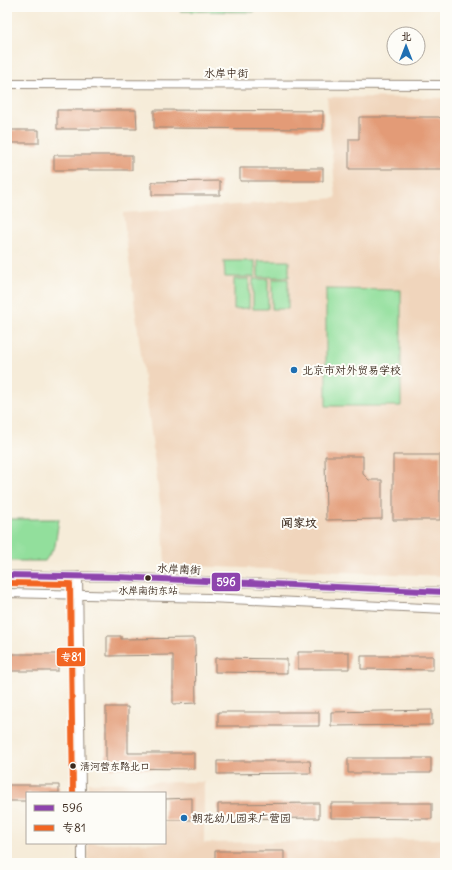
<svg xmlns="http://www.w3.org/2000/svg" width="452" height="870" font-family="Delius,'LXGW WenKai TC',sans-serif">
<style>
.built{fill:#f0d5bc}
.green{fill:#92df9c;stroke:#66845d}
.building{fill:#e39b77}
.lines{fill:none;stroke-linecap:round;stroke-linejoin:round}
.minor-casing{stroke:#988b7c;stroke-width:10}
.minor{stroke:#fff;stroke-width:8}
.bus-1-casing{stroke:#fdfcf7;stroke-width:9}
.bus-2-casing{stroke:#fdfcf7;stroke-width:9}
.bus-1{stroke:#8e44ad;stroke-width:6}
.bus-2{stroke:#f26522;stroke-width:6}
.poi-dot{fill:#1f6fb2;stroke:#fdfcf7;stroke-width:1.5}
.bus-dot{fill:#3b2a1e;stroke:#fdfcf7;stroke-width:1.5}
.labels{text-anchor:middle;stroke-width:4;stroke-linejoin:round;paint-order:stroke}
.bus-label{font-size:10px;fill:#3b2a1e;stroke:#fdfcf7}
.street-label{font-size:11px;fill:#3b2a1e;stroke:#fdfcf7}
.poi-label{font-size:11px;fill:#3b2a1e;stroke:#fdfcf7;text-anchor:start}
.neighbourhood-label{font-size:12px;font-weight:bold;fill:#3b2a1e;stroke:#fdfcf7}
.line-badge{stroke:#fdfcf7;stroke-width:1.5}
.badge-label{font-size:11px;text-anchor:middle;font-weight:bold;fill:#fff}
</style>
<rect width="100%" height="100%" fill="#fdfcf7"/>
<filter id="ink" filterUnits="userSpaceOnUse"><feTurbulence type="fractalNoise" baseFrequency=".025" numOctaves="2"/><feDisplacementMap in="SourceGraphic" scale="8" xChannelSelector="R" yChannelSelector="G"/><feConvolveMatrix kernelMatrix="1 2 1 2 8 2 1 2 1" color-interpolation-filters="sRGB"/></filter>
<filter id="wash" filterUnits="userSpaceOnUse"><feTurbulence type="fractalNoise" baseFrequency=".012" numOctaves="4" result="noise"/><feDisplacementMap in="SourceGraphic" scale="16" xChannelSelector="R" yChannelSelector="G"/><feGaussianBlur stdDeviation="0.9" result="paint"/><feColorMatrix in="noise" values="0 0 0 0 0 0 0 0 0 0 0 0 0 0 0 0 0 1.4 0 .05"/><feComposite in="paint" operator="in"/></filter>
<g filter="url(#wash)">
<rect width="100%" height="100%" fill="#f6ecd9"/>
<!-- built -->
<path class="built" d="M327,97L445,98V576L165,565L163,527L123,213L336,198Z
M204,782V843L445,839V863H88V843H165V793H88V783Z"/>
<!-- green -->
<path class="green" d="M180,7H254V12L180,11Z
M224,261H255V277H225Z
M258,261H289V277H258Z
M234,279H249V308L234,309Z
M253,279H268V309H253Z
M272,279H288V309H272Z
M326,289L401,290V406H326Z
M7,519H59L55,546L45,561H7Z"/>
<g id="blocks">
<!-- building -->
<path class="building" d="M57,110H136L137,129H57Z
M154,110L323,111V129L154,128Z
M359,117H439L445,123V169H349V139H359Z
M7,130H39V143H7Z
M54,155H132V170H54Z
M240,168H323V181H240Z
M220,181V195H152V182Z
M393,455H440V520H393Z
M325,456H363V474L369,480H382V519L326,520Z
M107,636H121V639L195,638L196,703L173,704V655L107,656Z
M298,652H349V669H298Z
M7,654H58V671H7Z
M361,656H433V670L361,669Z
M215,658L287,659V673L215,672Z
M106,707H128V753H194V769L106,768Z
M432,710V725L331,726V712Z
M218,712H319V726H218Z
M348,758H431V773H348Z
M217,761H310L311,773L217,774Z
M7,785H59V793H27V801H7Z
M192,798V820H165V799Z
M319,803V818L218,819V804Z
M331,803H432V819L331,818Z
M215,851H284V863H215Z"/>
</g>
</g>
<g filter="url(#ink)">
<use href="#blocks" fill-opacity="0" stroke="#988b7c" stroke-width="1"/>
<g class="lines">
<defs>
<path id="minor" d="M7,84L445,85
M7,575L117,577L445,592
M78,576L81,793
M7,593L209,598L445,609
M82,843V863"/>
</defs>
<!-- minor casing -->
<use href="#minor" class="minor-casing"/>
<!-- minor -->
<use href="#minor" class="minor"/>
<defs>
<path id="bus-1" d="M7,575L117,577L445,592"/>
<path id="bus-2" d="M7,583L70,584L73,793"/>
</defs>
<!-- bus-1 casing -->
<use href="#bus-1" class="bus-1-casing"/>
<!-- bus-2 casing -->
<use href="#bus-2" class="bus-2-casing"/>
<!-- bus-1 -->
<use href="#bus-1" class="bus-1"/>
<!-- bus-2 -->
<use href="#bus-2" class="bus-2"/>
</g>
</g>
<!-- markers -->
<g class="poi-dot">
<circle cx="294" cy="370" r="4"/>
<circle cx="184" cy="818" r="4"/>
</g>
<g class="bus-dot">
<circle cx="148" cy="578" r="3.5"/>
<circle cx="73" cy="766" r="3.5"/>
</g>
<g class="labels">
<!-- bus labels -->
<g class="bus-label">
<text x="148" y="594">水岸南街东站</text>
<text x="80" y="770" text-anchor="start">清河营东路北口</text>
</g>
<!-- street labels -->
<g class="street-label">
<text x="226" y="77">水岸中街</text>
<text transform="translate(179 569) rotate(3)" y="4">水岸南街</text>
</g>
<!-- poi labels -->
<g class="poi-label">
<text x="302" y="374">北京市对外贸易学校</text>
<text x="192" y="822">朝花幼儿园来广营园</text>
</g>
<!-- neighbourhood labels -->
<g class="neighbourhood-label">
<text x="299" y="527">闻家坟</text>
</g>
</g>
<g class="line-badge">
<rect x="211" y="572" width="30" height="20" rx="4" fill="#8e44ad"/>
<rect x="56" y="647" width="30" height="20" rx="4" fill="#f26522"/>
</g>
<g class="badge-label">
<text x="226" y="586">596</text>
<text x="71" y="661">专81</text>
</g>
<!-- margin -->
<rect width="452" height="870" fill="none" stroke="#fdfcf7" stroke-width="24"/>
<!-- legend -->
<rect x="26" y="792" width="140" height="52" fill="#fdfcf7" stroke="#afa8a0"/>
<rect x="34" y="805" width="20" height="6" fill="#8e44ad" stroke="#afa8a0"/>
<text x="62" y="812" font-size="12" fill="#3b2a1e">596</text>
<rect x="34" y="825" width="20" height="6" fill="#f26522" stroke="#afa8a0"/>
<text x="62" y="832" font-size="12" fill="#3b2a1e">专81</text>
<!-- north arrow -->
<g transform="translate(406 46)"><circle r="19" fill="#fdfcf7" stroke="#afa8a0"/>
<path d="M0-3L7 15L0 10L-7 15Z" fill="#1f6fb2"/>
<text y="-6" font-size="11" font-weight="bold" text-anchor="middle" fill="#3b2a1e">北</text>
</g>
</svg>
